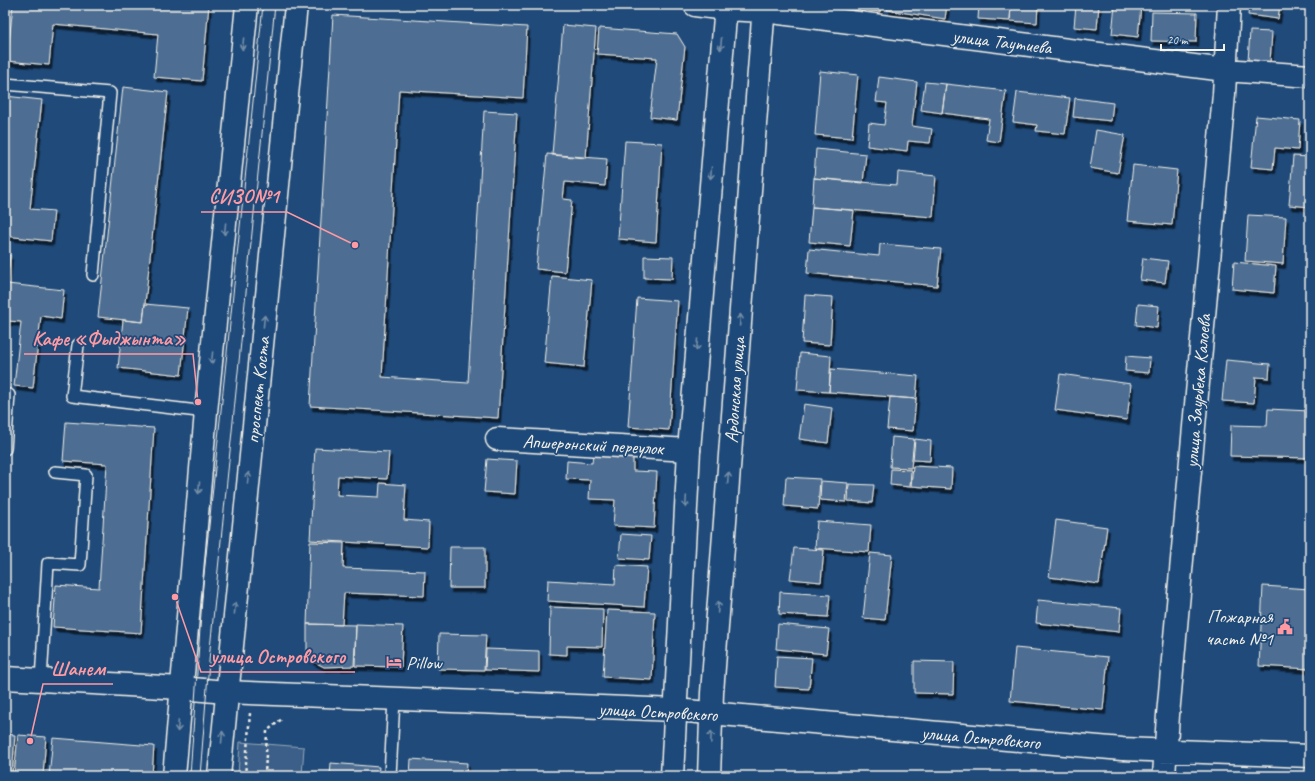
<svg xmlns="http://www.w3.org/2000/svg" width="1315" height="781" font-family="Caveat,sans-serif">
<style>
.green{fill:#3a5f88;stroke:#97a8b8}
.building{fill:#4d6e92;stroke:#f4f1e8;filter:url(#shadow)}
.lines{fill:none;stroke-linecap:round;stroke-linejoin:round}
.lane-casing{stroke:#f4f1e8;stroke-width:14}
.street-casing{stroke:#f4f1e8;stroke-width:25}
.secondary-casing{stroke:#f4f1e8;stroke-width:25}
.primary-casing{stroke:#f4f1e8;stroke-width:25}
.path{stroke:#f4f1e8;stroke-width:2.5;stroke-dasharray:3 3;stroke-linecap:butt}
.lane{stroke:#1f4a7a;stroke-width:11}
.street{stroke:#1f4a7a;stroke-width:22}
.secondary{stroke:#1f4a7a;stroke-width:22}
.primary{stroke:#1f4a7a;stroke-width:22}
.tram{stroke:#f4f1e8;stroke-width:1}
.oneway{stroke:#748da6}
.labels{text-anchor:middle;stroke-width:3.5;stroke-linejoin:round;paint-order:stroke}
.street-label{font-size:19px;fill:#f4f1e8;stroke:#1f4a7a}
.poi-label{font-size:19px;fill:#f4f1e8;stroke:#1f4a7a;text-anchor:end}
.leader{fill:none;stroke:#ff9aa2;stroke-width:1.5}
.callout-dot{fill:#ff9aa2;stroke:#1f4a7a;stroke-width:1.5}
.callout-label{font-size:20px;text-anchor:middle;font-weight:bold;fill:#ff9aa2;stroke:#1f4a7a;stroke-width:3.5;stroke-linejoin:round;paint-order:stroke}
</style>
<defs>
<filter id="shadow"><feDropShadow dx="2.5" dy="4.5" stdDeviation="0" flood-color="#0009"/></filter>
</defs>
<rect width="100%" height="100%" fill="#1f4a7a"/>
<filter id="ink" filterUnits="userSpaceOnUse"><feTurbulence type="fractalNoise" baseFrequency=".025" numOctaves="2"/><feDisplacementMap in="SourceGraphic" scale="8" xChannelSelector="R" yChannelSelector="G"/><feConvolveMatrix kernelMatrix="1 2 1 2 8 2 1 2 1" color-interpolation-filters="sRGB"/></filter>
<g filter="url(#ink)">
<!-- green -->
<path class="green" d="M240,742L304,747L302,776H238Z"/>
<!-- building -->
<path class="building" d="M13,5H209L202,81L154,77L158,34L53,24L49,65L7,61Z
M822,5H881L880,12Z
M888,5H947L945,19L887,10Z
M979,5H1011L1010,21L978,19Z
M1011,5H1038L1037,23L1010,21Z
M1076,5H1099L1097,29L1074,27Z
M1115,5L1141,6L1138,37L1112,34Z
M1249,5H1280L1278,19L1248,15Z
M1152,12L1197,13L1196,42L1151,41Z
M333,15L527,27L523,98L399,90L382,377L468,383L484,111L517,113L498,418L310,406Z
M563,25L596,28L586,158L552,155Z
M599,28L677,34L685,47L677,120L650,117L657,58L597,54Z
M1250,31L1272,32L1270,63L1248,61Z
M820,71L858,75L852,138L815,135Z
M879,77L917,82L912,126L932,129L930,143L908,141L907,151L867,146L869,123L884,125L887,103L876,102Z
M925,82L946,84L942,113L921,110Z
M946,84L1006,91L999,142L986,140L989,119L942,113Z
M123,87L168,92L143,322L98,317Z
M1017,92L1070,98L1065,134L1036,131L1037,125L1013,122Z
M5,96L42,100L30,209L54,211L51,241L5,236Z
M1075,98L1113,103L1111,121L1073,117Z
M1256,116L1300,120L1298,150L1275,148L1273,169L1251,167Z
M1096,130L1125,135L1118,173L1090,168Z
M625,141L662,143L656,242L618,239Z
M816,149L866,154L863,183L814,178Z
M547,154L607,159L605,186L565,182L563,199L572,200L565,272L536,269Z
M1293,156L1310,157V207L1289,205Z
M1133,165L1177,170L1172,225L1127,221Z
M898,172L936,176L933,217L812,207L814,178L897,185Z
M812,207L854,210L850,246L809,242Z
M1248,215L1286,217L1283,264L1245,261Z
M880,244L941,249L937,286L807,273L809,249L879,256Z
M5,255H10L7,284L64,290L61,319L41,316L33,388L14,386L21,322L7,321L5,337Z
M644,256L673,257L672,279L644,278Z
M1143,258L1168,261L1165,283L1140,280Z
M1234,262L1276,266L1274,293L1232,289Z
M552,276L592,280L584,367L544,363Z
M805,295L833,297L830,345L802,343Z
M637,298L678,301L669,430L628,427Z
M145,304L188,308L181,375L118,368L123,320L143,322Z
M1138,304L1159,306L1157,328L1136,325Z
M800,353L831,356L829,392L797,390Z
M1126,356L1150,358L1149,373L1125,371Z
M1226,360L1270,364L1269,378L1256,377L1254,403L1222,401Z
M831,369L918,376L916,399L829,392Z
M1060,374L1131,384L1127,420L1055,410Z
M890,397L916,399L913,431L887,429Z
M804,404L832,408L828,443L799,439Z
M1268,409L1310,411V458L1230,456L1231,425L1267,426Z
M66,422L154,428L141,633L53,627L56,585L99,588L107,464L63,461Z
M892,437L914,439L911,468L890,467Z
M915,439L931,441L930,461L913,460Z
M315,448L389,452L387,479L338,476L337,495L379,497L380,483L406,485L404,520L429,522L428,547L310,540Z
M593,455L633,457V471L657,472L654,528L613,526L615,500L589,499L590,480L566,479L567,461L592,463Z
M487,459L517,461L515,494L484,492Z
M913,466L952,468L951,489L911,486Z
M891,469L911,470L910,487L890,485Z
M786,477L820,479L818,509L784,506Z
M821,481L848,483L846,502L820,500Z
M849,484L874,485L872,503L848,501Z
M1056,520L1107,527L1099,584L1049,577Z
M817,521L871,525L869,552L815,548Z
M621,534L651,536L649,560L619,558Z
M310,542L344,543L343,568L425,571L424,596L344,593L342,625L307,624Z
M450,547H485V588H449Z
M794,548L824,550L821,582L790,579Z
M870,553L892,555L885,620L863,618Z
M616,565L647,567L644,607L547,601L548,580L615,584Z
M1263,586L1310,589V669L1259,666Z
M780,592L830,595L828,617L779,614Z
M1038,600L1121,608L1119,632L1036,623Z
M550,607L603,609L602,647L567,646V655L549,654Z
M607,610L655,612L652,680L603,677Z
M307,624L356,625L354,666L324,667L307,658Z
M356,624L403,626L401,667L355,666Z
M778,624L829,629L826,654L776,649Z
M439,634L486,635L484,670L438,669Z
M1015,648L1108,657L1103,710L1010,701Z
M486,649L539,651V672L485,670Z
M777,656L812,658L809,689L775,687Z
M914,661L954,662L953,694L914,693Z
M5,734L15,735L12,776H5Z
M18,735L46,737L43,776H14Z
M53,738L154,746L152,776H49Z
M411,759L467,763L466,776H410Z
M331,763L379,767L378,776H330Z
M804,771L859,774V776H803Z
M494,772L560,776H494Z
M914,773L949,776H913Z
M864,775L889,776H864Z"/>
<g class="lines">
<defs>
<path id="lane" d="M5,84L110,93L93,275
M78,345L72,396L206,412
M5,449L9,395
M41,680L48,563L80,565L86,475L55,472
M390,776L394,699"/>
<path id="street" d="M764,11L1225,70L1310,76
M497,439L689,450
M5,678L181,688L226,692L675,710L1122,749L1310,756
M1164,776L1168,715L1224,94L1229,5"/>
<path id="secondary" d="M695,5L725,9L764,11
M672,776L689,450L726,5
M709,776L712,693L764,5"/>
<path id="primary" d="M174,776L206,412L247,5
M219,776L296,5"/>
</defs>
<!-- lane casing -->
<use href="#lane" class="lane-casing"/>
<!-- street casing -->
<use href="#street" class="street-casing"/>
<!-- secondary casing -->
<use href="#secondary" class="secondary-casing"/>
<!-- primary casing -->
<use href="#primary" class="primary-casing"/>
<!-- path -->
<path class="path" d="M245,776L250,713
M265,776L267,731L283,718"/>
<!-- lane -->
<use href="#lane" class="lane"/>
<!-- street -->
<use href="#street" class="street"/>
<!-- secondary -->
<use href="#secondary" class="secondary"/>
<!-- primary -->
<use href="#primary" class="primary"/>
<!-- tram -->
<path class="tram" d="M190,776L203,584L263,5
M200,776L210,649L275,5"/>
</g>
<!-- one-way arrows -->
<defs><path id="oneway-shaft" d="M-6 0H5M1.5-3L5.5 0L1.5 3" fill="none" stroke-width="1.6" stroke-linecap="round" stroke-linejoin="round"/></defs>
<g class="oneway">
<use href="#oneway-shaft" transform="translate(243 44) rotate(96)"/>
<use href="#oneway-shaft" transform="translate(721 44) rotate(95)"/>
<use href="#oneway-shaft" transform="translate(711 173) rotate(95)"/>
<use href="#oneway-shaft" transform="translate(225 229) rotate(96)"/>
<use href="#oneway-shaft" transform="translate(740 320) rotate(-86)"/>
<use href="#oneway-shaft" transform="translate(264 321) rotate(-84)"/>
<use href="#oneway-shaft" transform="translate(697 345) rotate(95)"/>
<use href="#oneway-shaft" transform="translate(212 358) rotate(96)"/>
<use href="#oneway-shaft" transform="translate(248 478) rotate(-84)"/>
<use href="#oneway-shaft" transform="translate(728 478) rotate(-86)"/>
<use href="#oneway-shaft" transform="translate(199 488) rotate(95)"/>
<use href="#oneway-shaft" transform="translate(686 502) rotate(93)"/>
<use href="#oneway-shaft" transform="translate(718 607) rotate(-86)"/>
<use href="#oneway-shaft" transform="translate(235 608) rotate(-84)"/>
<use href="#oneway-shaft" transform="translate(178 726) rotate(94)"/>
<use href="#oneway-shaft" transform="translate(222 737) rotate(-85)"/>
<use href="#oneway-shaft" transform="translate(711 737) rotate(-88)"/>
</g>
</g>
<!-- icons -->
<defs>
<symbol id="civic-bare" viewBox="-9 -9 18 18"><path d="M-.6-6.5H3V-4.5H.6V-3L4-1V1h2V6H-6V1h2V-1L-.6-3ZM-1.2 2.5V6h2.4V2.5Z" fill="#ff9aa2" stroke="#1f4a7a" stroke-width="2.5" paint-order="stroke"/></symbol>
<symbol id="hotel-bare" viewBox="-9 -9 18 18"><path d="M-6-4.5h1.5V1H6V5H4.5V3h-9V5H-6ZM-4 0a1.8 1.8 0 1 1 3.6 0ZM.5 0V-2.5h3Q6-2.5 6 0Z" fill="#ff9aa2" stroke="#1f4a7a" stroke-width="2.5" paint-order="stroke"/></symbol>
</defs>
<g fill-rule="evenodd">
<use href="#civic-bare" x="1274" y="616" width="22" height="22"/>
<use href="#hotel-bare" x="383" y="651" width="22" height="22"/>
</g>
<g class="labels">
<!-- street labels -->
<g class="street-label">
<text transform="translate(1002 41) rotate(7)" y="7">улица Таутиева</text>
<text transform="translate(257 390) rotate(-84)" y="7">проспект Коста</text>
<text transform="translate(734 390) rotate(-86)" y="7">Ардонская улица</text>
<text transform="translate(1197 391) rotate(-85)" y="7">улица Заурбека Калоева</text>
<text transform="translate(593 444) rotate(3)" y="7">Апшеронский переулок</text>
<text transform="translate(658 711) rotate(3)" y="7">улица Островского</text>
<text transform="translate(981 737) rotate(5)" y="7">улица Островского</text>
</g>
<!-- poi labels -->
<g class="poi-label">
<text x="1273" y="623">Пожарная<tspan x="1273" dy="22">часть №1</tspan></text>
<text x="406" y="669" text-anchor="start">Pillow</text>
</g>
</g>
<!-- callouts -->
<path class="leader" d="M355 245L287 212H201M198 402L193 354H24M175 597L201 672H355M30 741L43 684H113"/>
<g class="callout-dot">
<circle cx="355" cy="245" r="4"/>
<circle cx="198" cy="402" r="4"/>
<circle cx="175" cy="597" r="4"/>
<circle cx="30" cy="741" r="4"/>
</g>
<g class="callout-label">
<text x="244" y="203">СИЗО№1</text>
<text x="109" y="345">Кафе «Фыджынта»</text>
<text x="278" y="663">улица Островского</text>
<text x="78" y="675">Шанем</text>
</g>
<!-- margin -->
<rect width="1315" height="781" fill="none" stroke="#1f4a7a" stroke-width="20"/>
<rect x="10" y="10" width="1295" height="761" fill="none" stroke="#f4f1e8" stroke-width="1.5" filter="url(#ink)"/>
<!-- scale -->
<path d="M1161 44v6h63v-6" fill="none" stroke="#f4f1e8" stroke-width="2"/>
<text x="1167" y="44" font-size="12" fill="#f4f1e8" stroke="#1f4a7a" stroke-width="3" paint-order="stroke">20 m</text>
</svg>
